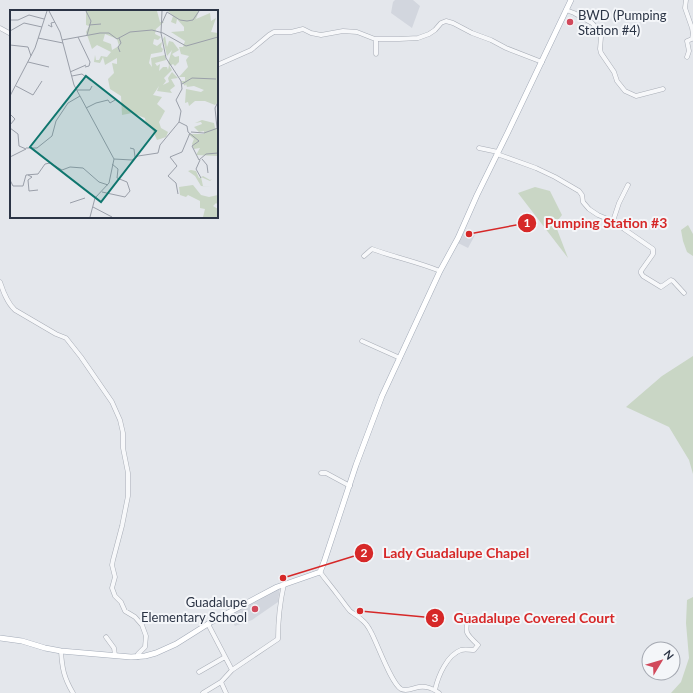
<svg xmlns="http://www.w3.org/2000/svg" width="693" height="693" font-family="Lato,sans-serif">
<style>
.built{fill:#d2d6de}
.green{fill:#c9d6c5}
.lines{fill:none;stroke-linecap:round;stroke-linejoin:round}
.minor-casing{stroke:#a9aeb7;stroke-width:5}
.major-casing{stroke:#a3abb8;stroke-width:6}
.minor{stroke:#f7f8fa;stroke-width:4}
.major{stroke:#fff;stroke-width:5}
.poi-dot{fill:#d1495b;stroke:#f4f6f9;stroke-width:1.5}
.labels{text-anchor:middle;stroke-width:4;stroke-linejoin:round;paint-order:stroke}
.poi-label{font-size:13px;fill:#2b3445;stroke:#f4f6f9;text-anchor:start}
.inset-road{fill:none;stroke:#9a9fa9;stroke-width:1}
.view{fill:#0f766e;fill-opacity:0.15;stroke:#0f766e;stroke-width:2}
.inset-edge{fill:none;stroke:#2b3445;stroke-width:2}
.leader{fill:none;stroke:#d62828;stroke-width:1.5}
.callout-dot{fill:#d62828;stroke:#f4f6f9;stroke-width:1.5}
.mark-label{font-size:12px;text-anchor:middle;font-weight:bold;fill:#fff}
.callout-label{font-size:14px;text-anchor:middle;font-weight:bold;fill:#d62828;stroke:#f4f6f9;stroke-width:4;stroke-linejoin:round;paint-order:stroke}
</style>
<rect width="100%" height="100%" fill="#e4e7ec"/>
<!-- built -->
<path class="built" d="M395,0H413L420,6L412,28L391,13L393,2Z
M465,230L475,235L468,248L458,243Z
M280,587L278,602L252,620L235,626L229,615Z"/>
<!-- green -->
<path class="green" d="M535,187L550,191L562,215L555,224L568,258L518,193Z
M688,225L693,234V256L687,252L683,241L681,230Z
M693,356V474L689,460L669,427L626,407L662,376Z
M693,597V693H671L681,682L689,658L686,623L687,600Z"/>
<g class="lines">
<defs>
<path id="minor" d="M686,0L685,8L692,28L693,34L692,39L687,41L689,51L687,57
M566,10L574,13L592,23L600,32L601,37L600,49L601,53L614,72L617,81L625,91L636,96L663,89
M0,28L11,34
M376,54V39
M217,65L251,50L269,35L274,32H291L303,29L311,33L321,35L343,31L357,32L375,39H399L418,38L429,34L435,30L441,23L446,21L453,23L472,33L491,40L506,48L542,62
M479,148L498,152
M497,154L536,168L555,177L579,191L582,195L583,202L589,209L598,215L617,223L624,229L653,249V254L641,271V273L643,276L661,287L671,280L673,281L684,293
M613,221L619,203L628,185
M364,256L372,249C394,257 418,262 440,271
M0,282C3,291 7,303 15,310L56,334L66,338L81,357L112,402L120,420L123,433V448L128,473V496L122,526L113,560L112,565L115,577L112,588L115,596L121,602L125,611L135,617L142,625L146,636L145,647L138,654V657
M362,341L400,358
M321,473H326L350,486
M320,572C325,579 331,586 337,594C341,599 345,605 350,611C354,614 358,616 362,620C366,623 369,628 371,632C378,645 391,683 401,689C407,692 413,688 419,687C426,686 434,689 439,693
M208,624L232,670
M106,637L114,648L115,655
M61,651C62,668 64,678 73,693
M199,672L225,657
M435,690C438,676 447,655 461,650C465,649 470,650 474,650L478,645C465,633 465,633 468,616
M203,693L221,682
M226,693L221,682L232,670L278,639C278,621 280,602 284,584"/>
<path id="major" d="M0,638L22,641L45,648L61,651L131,657L145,656L156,653L176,644L211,622L277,587L320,572L324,562L356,465L382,396L440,271L458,238L477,195L508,132L571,0"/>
</defs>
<!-- minor casing -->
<use href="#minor" class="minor-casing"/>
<!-- major casing -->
<use href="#major" class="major-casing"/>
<!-- minor -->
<use href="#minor" class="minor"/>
<!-- major -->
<use href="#major" class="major"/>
</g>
<!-- markers -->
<g class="poi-dot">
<circle cx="570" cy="22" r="4"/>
<circle cx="255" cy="609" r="4"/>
</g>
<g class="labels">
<!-- poi labels -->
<g class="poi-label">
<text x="578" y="20">BWD (Pumping<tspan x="578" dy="15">Station #4)</tspan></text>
<text x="247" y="607" text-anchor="end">Guadalupe<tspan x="247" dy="15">Elementary School</tspan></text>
</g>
</g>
<!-- overview -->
<g transform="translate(10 10)">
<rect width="208" height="208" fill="#e4e7ec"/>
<path d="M76,1H147L150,12H154L146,19L145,24L151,27L148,30L144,29L143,34L147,36L152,32L151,37L153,39L152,42L141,44L139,53L142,57L141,48L155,45L156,50L145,53L147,56L150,54L149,61L153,57H157L158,60L159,55L162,60L154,68L156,71L153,75L159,72L158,68L162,62L168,68L161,69L165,76L160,80L162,83L147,81L149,76L143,85L152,87L147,94L155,101L149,112L151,118L158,122L156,127L147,130L142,119L136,114L135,108L122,103L112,105L111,86L100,79L98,69L104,63L102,53L107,54V48L95,55L93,47L90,53L84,52L85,45L86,50H89L91,46L97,47L101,42L87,35L82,39L76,22L79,16L76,15ZM95,24L107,29L109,36L102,40L101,34L93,31ZM158,1H189L186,9L200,3L201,11L206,8L201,22L208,23V92L205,95L195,91H185L179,96L178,92L175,93L176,79L191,82L194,80L184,76L177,77L176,74L175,76L171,71H175V67H169L178,57L176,50L179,46L171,44L169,37H173L175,31L161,22L174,21V17L167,9L166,14L161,12L163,6ZM155,26L157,37L159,31L163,32L169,40L162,44L165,47L169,46V52L165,56L163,54L160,56L158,53L162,40L157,46L153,29ZM192,110L204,113L205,118L208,119V146L186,145L190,138L184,139L182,134L184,129L178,124H194V121L189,122L184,117L192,114L191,112L185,113ZM181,160L186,161L189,168L193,166L200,170L202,169L200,171L191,167L193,176L202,177L191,176L185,166L178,161ZM183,175L191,185L199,187L208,185V195L206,193L203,196L208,199V207H193L195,199L190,198V191L178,185L176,187L170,185L169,177Z" fill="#c9d6c5" fill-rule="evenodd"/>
<path class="inset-road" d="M39,1L50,22L64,75L104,149L99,173L85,188L80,207M76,1L81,11L77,25M152,1L151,23L156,48L171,71L172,79L166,90L171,101L169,112L177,116L178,122L189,131L182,136L189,150L196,144L208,143M0,10H8L19,5L34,9M152,13L157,2L170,10L177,11L183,10L189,1M38,15L42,17L41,13L45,12M79,15L91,14M0,21L14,13L32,17M68,27L80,52L79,56L75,57M28,28L53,33M109,28L111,33L108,37L110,42M52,30L90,23H99L107,29L120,22L142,20L153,23L176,36L208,27M0,35L18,37L21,46M18,52L39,57M60,62L76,55M62,66L72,64L81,71M172,74L182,68L206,69M6,76L23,85L32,71M67,80H80L82,76M0,86L25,38L37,1M76,98L86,93L98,90L100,93L105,90M0,104L5,109L0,115M0,118L8,124L9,136L16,139M207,118L205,98L208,92M181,122L194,123L208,118M16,138H27L42,126L46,111L58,93L70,86M120,138L124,139L125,147M0,147L16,139M104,149L122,150L128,146L148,143L150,135L169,112M192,149L197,155L198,163M190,150L186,159L191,168M18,165L22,167L18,170L19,181L28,180M0,170L3,176H13L16,165L28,164L35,154L40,153L52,160L60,157L73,158L89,172L98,175M92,182L115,187L120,181L117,172L107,168L108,159L102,154M168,184L166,173L158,166L167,156L160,147L172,142L180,123M60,193L75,188M83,197L102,207"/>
<path class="view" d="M76,66L146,121L91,192L20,137Z"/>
<rect width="208" height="208" class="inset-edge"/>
</g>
<!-- callouts -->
<path class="leader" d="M469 234L527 223M283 578L364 553M360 611L435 618"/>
<g class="callout-dot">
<circle cx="469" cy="234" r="4"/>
<circle cx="283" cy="578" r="4"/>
<circle cx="360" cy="611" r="4"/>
<circle cx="527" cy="223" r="10"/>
<circle cx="364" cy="553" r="10"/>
<circle cx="435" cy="618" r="10"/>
</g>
<g class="mark-label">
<text x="527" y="227">1</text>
<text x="364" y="557">2</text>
<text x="435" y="622">3</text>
</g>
<g class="callout-label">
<text x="606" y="228">Pumping Station #3</text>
<text x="456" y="558">Lady Guadalupe Chapel</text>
<text x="534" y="623">Guadalupe Covered Court</text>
</g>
<!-- north arrow -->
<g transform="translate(661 661) rotate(52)"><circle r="19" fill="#f4f6f9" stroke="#a4a8b1"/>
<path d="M0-3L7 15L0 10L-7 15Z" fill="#d1495b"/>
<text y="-6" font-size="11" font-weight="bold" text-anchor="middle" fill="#2b3445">N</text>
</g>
</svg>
